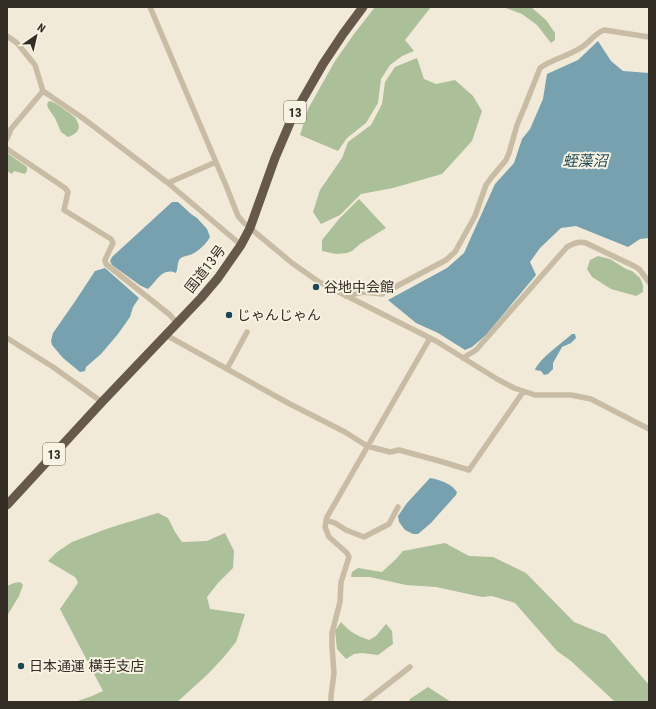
<svg xmlns="http://www.w3.org/2000/svg" width="656" height="709" font-family="'Roboto Condensed','Noto Sans JP',sans-serif">
<style>
.green{fill:#abbf98}
.water{fill:#77a1ae}
.lines{fill:none;stroke-linecap:round;stroke-linejoin:round}
.minor{stroke:#c8bca4;stroke-width:5.5}
.trunk{stroke:#66584a;stroke-width:9}
.poi-dot{fill:#1c4755;stroke:#f9f3e4;stroke-width:1.5}
.labels{text-anchor:middle;stroke-width:4;stroke-linejoin:round;paint-order:stroke}
.shield{fill:#f9f3e4;stroke:#6f685f;stroke-width:1}
.shield-label{font-size:13px;font-weight:bold;fill:#342d26}
.street-label{font-size:14px;fill:#342d26;stroke:#f9f3e4}
.poi-label{font-size:14px;fill:#342d26;stroke:#f9f3e4;text-anchor:start}
.water-label{font-size:15px;font-style:italic;fill:#1c4755;stroke:#f9f3e4}
</style>
<rect width="100%" height="100%" fill="#f1ead8"/>
<!-- green -->
<path class="green" d="M375,7H431L405,40L414,51L402,56L390,65L381,79L378,103L366,123L347,138L338,151L300,135L308,109L335,61L354,34Z
M503,7H531L546,20L555,33V40L551,43L537,25L522,14Z
M417,58L424,79L436,84L455,80L473,96L482,111L472,141L442,174L393,188L361,194L340,215L321,224L313,212L320,190L342,158L348,142L371,125L382,104L385,82L395,67Z
M49,101C55,102 62,108 68,112C71,115 76,117 77,121C82,130 76,134 68,137L61,132L55,118L48,108L47,104Z
M7,153L27,167V171L25,174L14,171L12,174L7,171Z
M359,199L386,228L360,244L352,251L347,253L336,254L322,251V240L339,219Z
M598,256L610,259L626,269L632,271L640,278L643,285V292L636,296L611,289L592,277L587,269L590,260Z
M158,513L168,518L175,532L182,542L207,541L225,533L234,551L233,568L218,583L207,597L210,609L245,614L236,642L223,658L207,675L177,702H75L92,696L103,691L60,609L78,583L77,580L75,577L48,561L57,552L72,542L109,528Z
M445,543L469,556L493,557L526,573L574,622L606,635L649,685V702H616L613,700L571,661L557,651L515,603L492,596L482,597L436,587L406,585L370,577H351L352,572L358,568L382,572L396,559L403,551Z
M20,582L23,585L19,596L7,616V586L14,583Z
M341,622C351,633 356,635 369,640L376,636L386,624L392,631L393,644L378,655L362,653L354,654L346,659L337,649L335,631Z
M428,687L451,702H409L410,699Z"/>
<!-- water -->
<path class="water" d="M598,41L611,61L623,71L649,73V238L640,239L628,247L576,226L561,228L540,248L530,262L536,275L486,335L472,347L465,350L438,333L416,323L388,300L447,268L464,253L495,184L514,163L522,139L530,129L543,99L547,74L578,60Z
M172,202H178L191,214L197,218L207,229L210,237C205,245 199,251 190,255C186,256 182,256 179,260C177,264 178,269 176,273C162,267 157,281 148,289L141,286L112,265L110,261L112,257Z
M105,268L139,298L133,307L130,317L118,334L101,354L86,367L85,371L80,372L63,358L52,345L51,341L53,333L76,300L95,271Z
M572,334H575L576,338L571,343L562,347L553,363V369L548,374L544,375L541,371L535,370C538,360 563,342 572,334Z
M430,478C440,480 451,483 457,492L456,495L438,515L431,523L418,534H413L405,530L399,522L398,516L407,503Z"/>
<g class="lines">
<!-- minor -->
<path class="minor" d="M150,7L227,188L238,216L244,223L292,263L319,282L436,341L497,379L514,388L535,395H571L591,399L649,429
M7,36L17,43L35,65L43,91L84,119L168,183L241,245
M7,139L11,129L43,91
M7,149L65,188L68,192L64,210L111,239L113,243L105,260L106,264L170,315L177,323
M168,183L216,162
M346,296L363,292L382,294L446,260L455,252L475,216L486,185L491,178L506,160L509,153L517,125L525,106L540,68C552,59 569,56 582,47C590,42 595,33 604,30L649,37
M166,335L288,403L345,432L367,446L390,452L399,450L443,462L469,470L523,392
M7,338L53,367L102,402
M463,358L476,350L567,247C574,243 579,241 586,243L634,266L639,269L649,282
M227,369L247,332
M326,520L335,523L346,530L364,537L389,524L398,507
M331,702V696L334,673L332,646V633L340,602L341,582L349,557L347,553L329,537L325,527L327,517L430,338
M365,702L410,667"/>
<!-- trunk -->
<path class="trunk" d="M7,505L102,402L201,298L218,278L241,245L250,228L275,158L292,118L323,64L343,34L363,7"/>
</g>
<!-- markers -->
<g class="poi-dot">
<circle cx="316" cy="287" r="4"/>
<circle cx="229" cy="315" r="4"/>
<circle cx="21" cy="666" r="4"/>
</g>
<g class="labels">
<!-- shield labels -->
<g class="shield">
<rect x="284" y="101" width="22" height="22" rx="3"/>
<rect x="43" y="443" width="22" height="22" rx="3"/>
</g>
<g class="shield-label">
<text x="295" y="117">13</text>
<text x="54" y="459">13</text>
</g>
<!-- street labels -->
<g class="street-label">
<text transform="translate(205 269) rotate(-52)" y="5">国道13号</text>
</g>
<!-- poi labels -->
<g class="poi-label">
<text x="324" y="292">谷地中会館</text>
<text x="237" y="320">じゃんじゃん</text>
<text x="29" y="671">日本通運 横手支店</text>
</g>
<!-- water labels -->
<g class="water-label">
<text x="585" y="166">蛭藻沼</text>
</g>
</g>
<!-- border -->
<rect width="656" height="709" fill="none" stroke="#342d26" stroke-width="16"/>
<!-- north arrow -->
<g transform="translate(36 36) rotate(34)" stroke="#f9f3e4" stroke-width="3" paint-order="stroke">
<path d="M0-3L7 15L0 10L-7 15Z" fill="#342d26"/>
<text y="-6" font-size="11" font-weight="bold" text-anchor="middle" fill="#342d26">N</text>
</g>
</svg>
